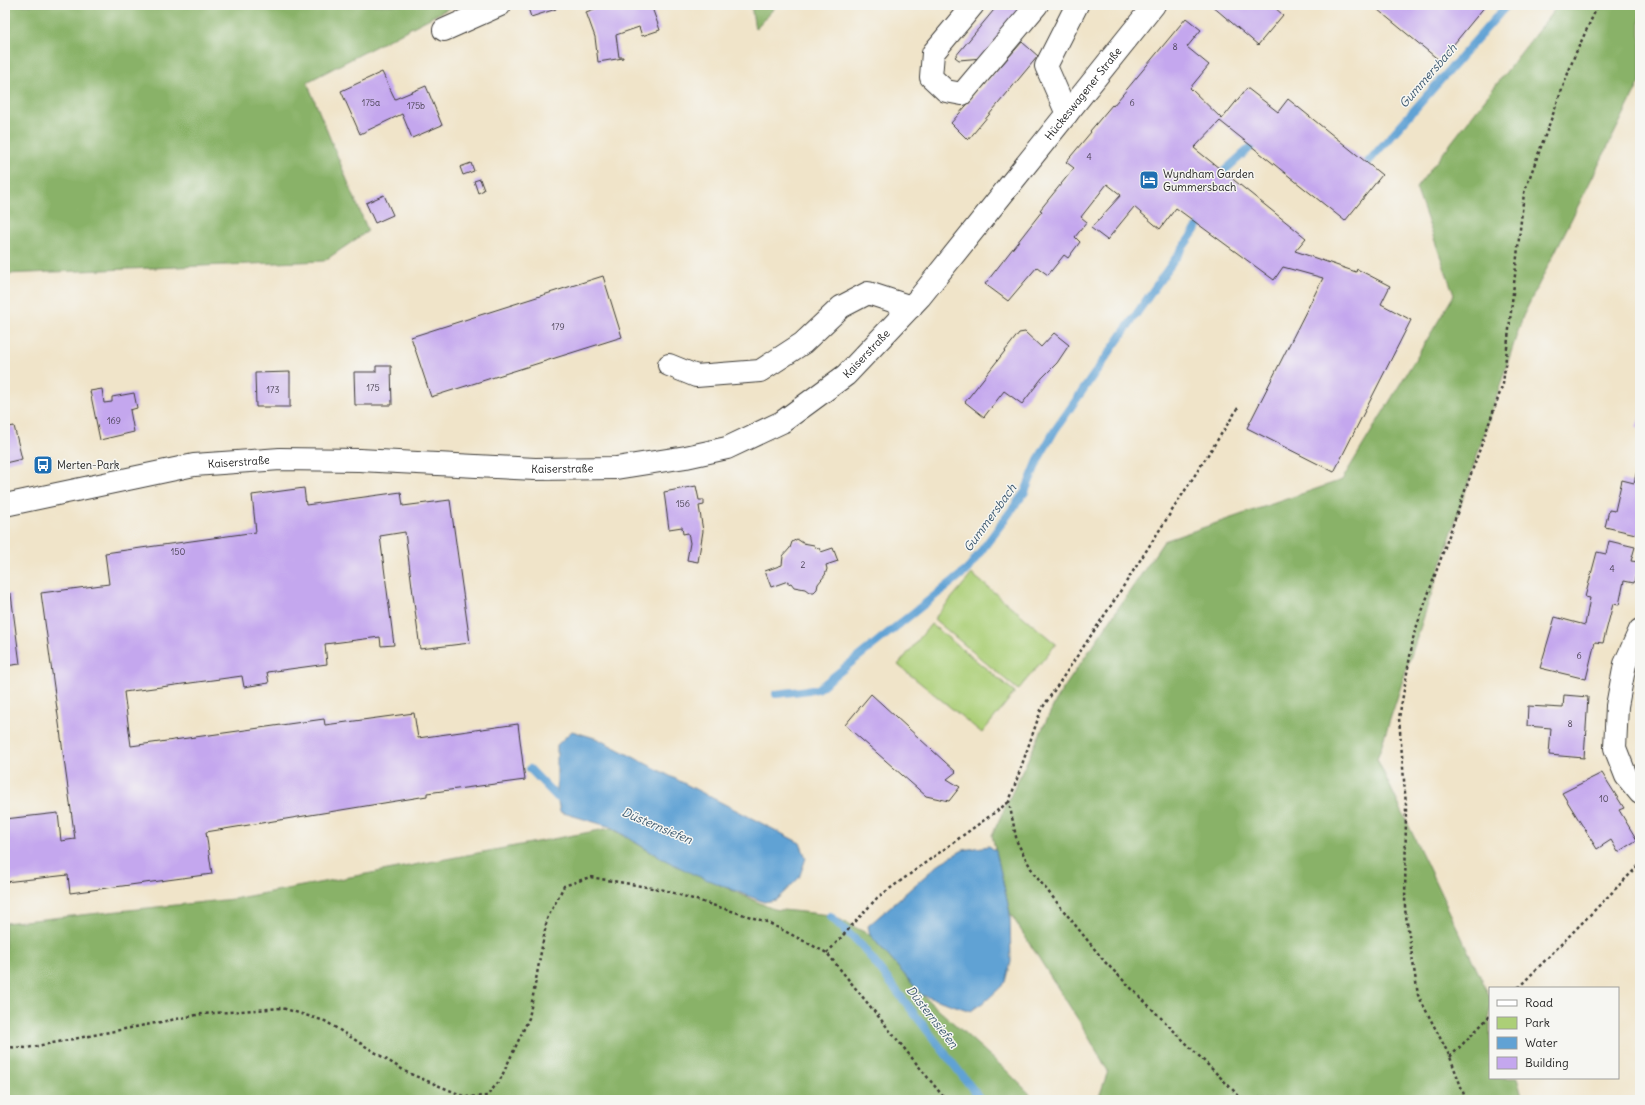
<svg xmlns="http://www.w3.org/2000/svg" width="1645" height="1105" font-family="Delius,sans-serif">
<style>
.green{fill:#accf77;stroke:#64764a}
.forest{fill:#89b268;stroke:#526742}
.water{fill:#61a2d4;stroke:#3e5f78}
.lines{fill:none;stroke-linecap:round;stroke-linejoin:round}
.stream{stroke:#61a2d4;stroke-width:8}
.building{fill:#c4a7ee}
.minor-casing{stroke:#3c3a36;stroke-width:24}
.path{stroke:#3c3a36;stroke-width:2.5;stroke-dasharray:3 3;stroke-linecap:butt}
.minor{stroke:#fff;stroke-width:22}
.labels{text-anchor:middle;stroke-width:3;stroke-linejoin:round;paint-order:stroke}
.number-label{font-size:9px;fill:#463f50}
.street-label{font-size:11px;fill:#1c1c1c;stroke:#f6f6f2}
.poi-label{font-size:11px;fill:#1c1c1c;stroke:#f6f6f2;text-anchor:start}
.water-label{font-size:12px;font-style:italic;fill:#3b586f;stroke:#f6f6f2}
</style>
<rect width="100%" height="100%" fill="#f6f6f2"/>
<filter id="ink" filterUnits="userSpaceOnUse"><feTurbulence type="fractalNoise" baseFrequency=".025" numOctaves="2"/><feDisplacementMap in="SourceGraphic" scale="8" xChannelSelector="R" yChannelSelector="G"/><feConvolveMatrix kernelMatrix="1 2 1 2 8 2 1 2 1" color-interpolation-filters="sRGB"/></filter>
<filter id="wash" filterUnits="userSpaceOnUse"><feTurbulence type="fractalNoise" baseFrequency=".012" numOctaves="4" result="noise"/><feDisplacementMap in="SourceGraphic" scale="16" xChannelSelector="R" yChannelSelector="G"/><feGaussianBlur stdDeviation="0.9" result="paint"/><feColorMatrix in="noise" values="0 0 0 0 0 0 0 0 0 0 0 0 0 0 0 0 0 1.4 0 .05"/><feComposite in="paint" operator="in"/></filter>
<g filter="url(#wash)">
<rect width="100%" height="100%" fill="#f0e4c9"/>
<!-- green -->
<path class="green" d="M972,574L1056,644L1018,690L934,619Z
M931,624L1015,692L982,733L898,665Z"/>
<!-- forest -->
<path class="forest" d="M5,5H455L307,82L368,231L324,261L5,274Z
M751,5H777L755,29Z
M1558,5H1640V82L1523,316L1377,759L1490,997V1078H1517L1523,1100H1093L1099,1097L1108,1071L1081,1024L1010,913L992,835L1057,698L1164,541L1342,480L1454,295L1416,188Z
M611,828L659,857L773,909L831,915L870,935L922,995L1007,1071L1036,1100H5V923L233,899Z"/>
<!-- water -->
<path class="water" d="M572,731L598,739L800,843L806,858L799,878L776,900L764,902L695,875L659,857L611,827L560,812L557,797V745Z
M989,846L996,851L1010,913L1011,962L1006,982L988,999L971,1011L922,995L870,935L868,926L940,863L963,850Z"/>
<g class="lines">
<!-- stream -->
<path class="stream" d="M1368,162L1507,5
M1224,171L1252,146
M776,694L818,689L967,570L1025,492L1039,458L1055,430L1198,226
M530,769L557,797L566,801
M830,916L862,946L981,1100"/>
</g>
<g id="blocks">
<!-- building -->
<path class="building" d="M527,5H555L556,9L531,17Z
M605,5H651L660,30L642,36L639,27L616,35L619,57H623V58L598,62L595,37L586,12Z
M998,5H1026L982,58L959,60L955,57Z
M1211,5H1276L1274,7L1283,15L1258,45Z
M1372,5H1486L1440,61Z
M1186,18L1201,30L1187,47L1209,65L1190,88L1222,119L1247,88L1278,112L1288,99L1382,175L1345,221L1220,121L1194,148L1306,238L1295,251L1356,272L1357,269L1390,286L1381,304L1411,320L1334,472L1247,428L1323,278L1283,267L1274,280L1176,208L1160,229L1134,207L1107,240L1091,228L1121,195L1107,184L1081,217L1087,222L1075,237L1080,242L1068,258L1064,255L1048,275L1037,267L1008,301L985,284L1042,211L1040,210L1074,168L1066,162L1091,132L1090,131L1112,105L1113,106Z
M1022,42L1038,56L968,140L951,123Z
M382,72L395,99L426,86L442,125L412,138L402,114L360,134L341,91Z
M471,163L474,171L463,175L460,167Z
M480,179L484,190L478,193L474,181Z
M384,195L393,215L375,223L366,203Z
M603,276L622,337L431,397L411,337Z
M1025,332L1041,347L1054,333L1069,345L1057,363L1042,378L1022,404L1004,391L984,417L965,402L1019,333Z
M376,366H391L392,405H355L354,372H376Z
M290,372V407H256L255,373Z
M102,389L104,403L112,402V397L134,393L137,408L130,410L134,432L100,440L90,391Z
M1640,417V429L1636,427Z
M14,426L22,459L5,463V428Z
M1637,470L1640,471V535L1605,527L1609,510L1615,511L1622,480L1634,483Z
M696,486L699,500H704V505L699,506L703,531L698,562L687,560L690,543L688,533L683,534L682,527L669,529L664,492Z
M304,488L306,505L401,492L403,506L450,500L470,643L420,649L405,532L380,536L394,645L381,646L380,637L325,644L327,664L267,672L269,683L244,687L242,676L124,692L131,746L324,719L325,725L414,713L418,738L518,724L525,780L427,793V796L206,832L212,874L70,893L68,875L5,882V819L58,813L61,841L75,839L41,593L109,584L105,553L256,532L252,495Z
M797,539L803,543L814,545L815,547L819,548L821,552L833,548L838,561L826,565L827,569L825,575L818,584L817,589L814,592H809L805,589L794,587L791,583L788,584V581L771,587L765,571L782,565L783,556L790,548L792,542Z
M1609,541L1635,547L1631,561L1639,562L1634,583L1624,581L1619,605L1613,604L1603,643L1595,642L1586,679L1540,668L1555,617L1585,625L1590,598L1585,597L1597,552L1606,554Z
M5,594H11L20,664L5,666Z
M871,694L956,772L947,779L960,787L949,801L926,796L845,725Z
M1564,695L1588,697L1584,758L1549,755L1551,728L1527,726L1528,706L1563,708Z
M1602,773L1624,808L1619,810L1637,840L1618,852L1611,840L1597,849L1562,793Z"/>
</g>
</g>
<g filter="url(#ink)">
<use href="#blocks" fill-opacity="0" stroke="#3c3a36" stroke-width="1"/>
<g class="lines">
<defs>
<g id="minor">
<path d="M973,5L933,53L931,77L946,91L962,94L1037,5"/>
<path d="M444,30L500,5"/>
<path d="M1067,114L1046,66L1077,5"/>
<path d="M669,365L696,376L760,371L803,343L841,307L868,293L911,307"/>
<path id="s1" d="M5,505L194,465L280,459L359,460L535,469L616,468L686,457L727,448L782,422L846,375L920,297L1154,5"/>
<path d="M1640,630L1625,664L1617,706L1615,748L1626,776L1640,793"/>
</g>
</defs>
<!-- minor casing -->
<use href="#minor" class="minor-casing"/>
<!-- path -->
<path class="path" d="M1238,408L1112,604L1041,710L1009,802L1017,842L1034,874L1105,962L1243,1100
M827,953L877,898L1009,802
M1518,988L1640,864
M5,1047L27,1048L202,1014L282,1008L325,1021L408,1073L466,1097L487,1096L500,1080L529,1018L547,919L564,886L590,877L664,890L767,922L827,953L946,1100
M1450,1057L1490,1016
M1466,1100L1450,1057L1418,995L1405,909L1406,805L1399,718L1414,634L1503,384L1524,193L1574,57L1598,5"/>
<!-- minor -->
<use href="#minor" class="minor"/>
</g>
</g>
<!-- icons -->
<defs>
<symbol id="hotel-square" viewBox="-11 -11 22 22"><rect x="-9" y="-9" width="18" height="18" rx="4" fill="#1f6fb2" stroke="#f6f6f2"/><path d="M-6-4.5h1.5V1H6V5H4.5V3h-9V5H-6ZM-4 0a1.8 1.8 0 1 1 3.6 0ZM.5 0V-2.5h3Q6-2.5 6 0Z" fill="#fff"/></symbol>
<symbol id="bus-square" viewBox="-11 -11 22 22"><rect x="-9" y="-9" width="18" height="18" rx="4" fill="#1f6fb2" stroke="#f6f6f2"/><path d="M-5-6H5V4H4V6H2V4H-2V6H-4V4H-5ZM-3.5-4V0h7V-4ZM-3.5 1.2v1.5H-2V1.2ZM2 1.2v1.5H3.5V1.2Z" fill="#fff"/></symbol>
</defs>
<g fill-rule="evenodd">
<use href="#hotel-square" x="1138" y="169" width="22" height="22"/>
<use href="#bus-square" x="32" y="454" width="22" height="22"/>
</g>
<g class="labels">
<!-- number labels -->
<g class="number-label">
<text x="1175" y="50">8</text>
<text x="371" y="106">175a</text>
<text x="1132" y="106">6</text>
<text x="416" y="109">175b</text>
<text x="1089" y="160">4</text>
<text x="558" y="330">179</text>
<text x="373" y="391">175</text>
<text x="273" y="393">173</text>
<text x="114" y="424">169</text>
<text x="683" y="507">156</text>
<text x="178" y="555">150</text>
<text x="803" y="568">2</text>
<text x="1612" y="572">4</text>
<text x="1579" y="659">6</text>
<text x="1570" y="727">8</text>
<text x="1604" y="802">10</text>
</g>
<!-- street labels -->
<g class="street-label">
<text dy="4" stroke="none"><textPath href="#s1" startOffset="1237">Hückeswagener Straße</textPath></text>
<text dy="4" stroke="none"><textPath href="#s1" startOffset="898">Kaiserstraße</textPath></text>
<text dy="4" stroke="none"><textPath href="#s1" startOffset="238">Kaiserstraße</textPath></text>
<text dy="4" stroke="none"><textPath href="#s1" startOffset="562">Kaiserstraße</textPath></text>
</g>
<!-- poi labels -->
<g class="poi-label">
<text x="1163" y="178">Wyndham Garden<tspan x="1163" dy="13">Gummersbach</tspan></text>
<text x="57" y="469">Merten-Park</text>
</g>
<!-- water labels -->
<g class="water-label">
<text transform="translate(1428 76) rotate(-49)" y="4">Gummersbach</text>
<text transform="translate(990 518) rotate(-54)" y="4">Gummersbach</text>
<text transform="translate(657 826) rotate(23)" y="4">Düsternsiefen</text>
<text transform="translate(932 1017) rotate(52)" y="4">Düsternsiefen</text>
</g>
</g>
<!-- margin -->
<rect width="1645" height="1105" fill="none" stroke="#f6f6f2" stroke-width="20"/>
<!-- legend -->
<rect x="1489" y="987" width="130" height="92" fill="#f6f6f2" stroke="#9f9f9c"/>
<rect x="1497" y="1000" width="20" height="6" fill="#ffffff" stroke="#9f9f9c"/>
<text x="1525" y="1007" font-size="12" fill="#1c1c1c">Road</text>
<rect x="1497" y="1017" width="20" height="12" fill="#accf77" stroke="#9f9f9c"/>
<text x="1525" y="1027" font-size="12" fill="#1c1c1c">Park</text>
<rect x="1497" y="1037" width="20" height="12" fill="#61a2d4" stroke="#9f9f9c"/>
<text x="1525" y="1047" font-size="12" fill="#1c1c1c">Water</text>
<rect x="1497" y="1057" width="20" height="12" fill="#c4a7ee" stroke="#9f9f9c"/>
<text x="1525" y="1067" font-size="12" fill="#1c1c1c">Building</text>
</svg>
